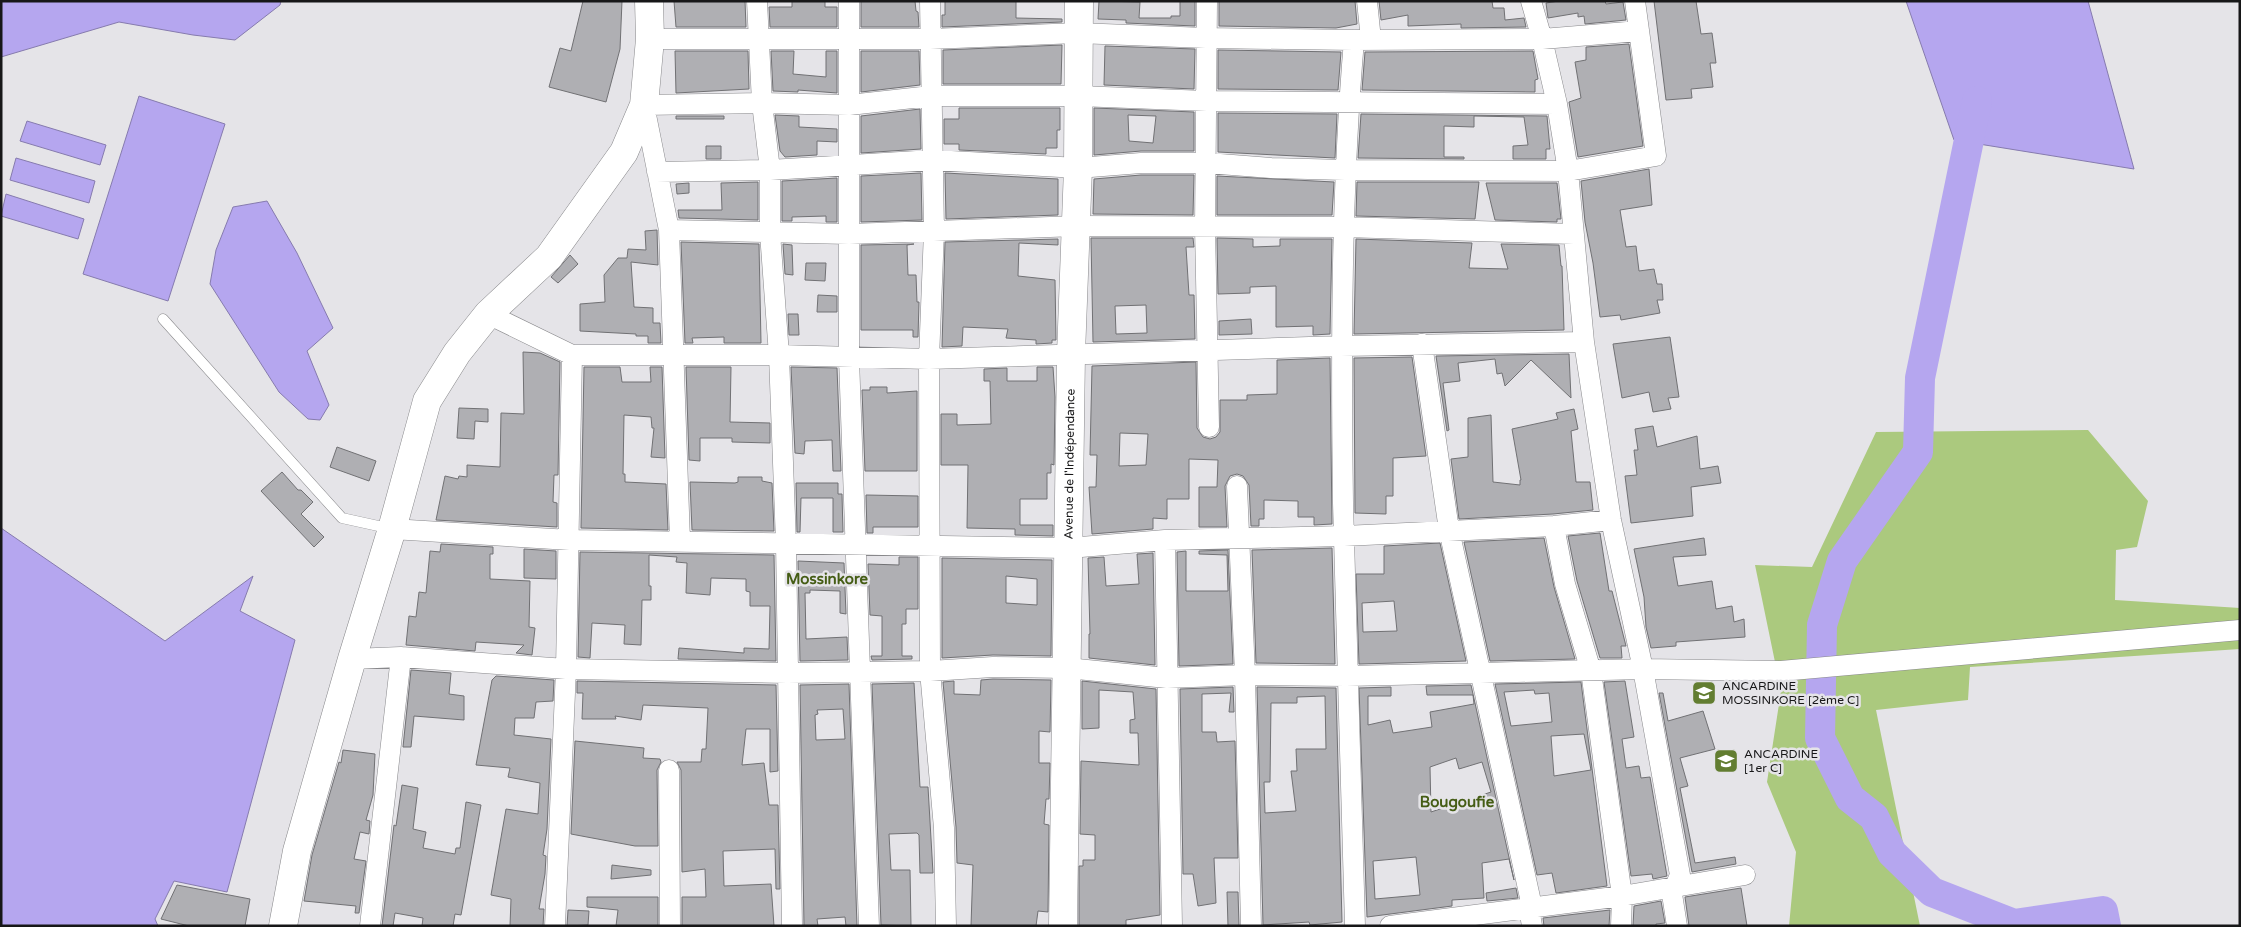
<svg xmlns="http://www.w3.org/2000/svg" width="2241" height="927" font-family="'Varela Round',sans-serif">
<style>
.green{fill:#abc97e}
.water{fill:#b5a6ef;stroke:#867bae}
.lines{fill:none;stroke-linecap:round;stroke-linejoin:round}
.river{stroke:#b5a6ef;stroke-width:30}
.building{fill:#afafb3;stroke:#717174;fill-rule:evenodd}
.service-casing{stroke:#88888b;stroke-width:11}
.minor-casing{stroke:#88888b;stroke-width:21}
.secondary-casing{stroke:#88888b;stroke-width:29}
.service{stroke:#fff;stroke-width:10}
.minor{stroke:#fff;stroke-width:20}
.secondary{stroke:#fff;stroke-width:28}
.labels{text-anchor:middle;stroke-width:5;stroke-linejoin:round;paint-order:stroke}
.street-label{font-size:12px;fill:#171718;stroke:#e5e4e8}
.poi-label{font-size:12px;fill:#171718;stroke:#e5e4e8;text-anchor:start}
.quarter-label{font-size:15px;font-weight:bold;fill:#455d15;stroke:#e5e4e8}
</style>
<rect width="100%" height="100%" fill="#e5e4e8"/>
<!-- green -->
<path class="green" d="M2088,430L2148,501L2137,547L2116,550L2115,600L2240,608V649L1970,667L1968,700L1876,710L1920,926H1789L1796,852L1767,782L1781,691L1755,565L1812,567L1876,432Z"/>
<!-- water -->
<path class="water" d="M1,1H281L280,5L235,40L193,35L119,22L1,57Z
M1906,1H2088L2134,169L1954,140Z
M139,96L225,124L168,301L83,274Z
M27,121L106,145L100,165L20,141Z
M16,158L95,181L89,203L10,180Z
M6,194L84,219L78,239L1,216Z
M267,201L297,253L333,328L307,351L329,405L320,420L308,419L279,392L210,284L216,250L233,207Z
M1,528L165,641L253,576L240,611L295,640L227,892L174,881L155,919L158,926H1Z"/>
<g class="lines">
<!-- river -->
<path class="river" d="M1977,101L1920,378L1918,452L1842,561L1822,625L1820,738L1850,798L1874,817L1892,853L1932,892L2014,924L2103,911L2106,926"/>
</g>
<!-- building -->
<path class="building" d="M583,1H622L620,49L606,102L549,87L560,48L571,51Z
M674,1H745L746,27H676Z
M792,1H825V7H837V27H770L769,7H792Z
M861,1H915L916,11L918,12L919,27H861Z
M945,1H1016V18L1062,19V22L942,27V15H945Z
M1099,1L1140,2L1139,18H1171V16H1180V1H1195V26L1126,23V20L1098,19Z
M1219,1H1355L1357,24L1336,28L1219,26Z
M1379,1H1492L1493,8H1504L1505,20L1524,18L1526,27L1461,28V24L1408,26V15L1381,20Z
M1559,1H1605L1606,4L1623,2L1626,20L1585,24L1584,16L1578,17V13L1548,18L1546,3Z
M1654,1H1696L1701,34L1712,33L1716,63H1710L1713,87L1691,89L1692,98L1666,100Z
M1629,44L1643,146L1578,157L1569,102L1581,98L1575,62L1586,60V47Z
M1062,45L1061,84H943V50Z
M1105,46L1195,49L1194,89L1104,85Z
M1218,50L1341,52L1338,90L1218,89Z
M675,51H748L749,89L676,93Z
M771,51H794L793,74L826,77V51H837V93L798,90V92L773,91Z
M861,51H919L920,85L861,92Z
M1533,51L1538,79L1535,80V92L1362,90L1365,52Z
M959,108H1060V130H1057V148H1046V154L959,150V144H944V119H959Z
M1094,108L1194,112V151H1141L1094,155ZM1128,115L1156,116L1153,143L1129,141Z
M920,109L921,149L861,153V116Z
M1218,113L1337,114L1335,158L1218,152Z
M1361,114L1547,116L1550,149H1546V159H1513V146L1528,145L1524,117L1474,116V127L1444,126V157H1464V159L1358,158Z
M775,115L799,116V127L837,129V142L817,141V155L785,157L780,151Z
M676,116H724V119H676Z
M706,146H721V159H706Z
M1649,169L1652,205L1620,210L1626,247L1636,246L1639,271L1654,269L1657,284H1662L1663,300H1657L1660,313L1621,320L1620,315L1600,317L1593,263L1585,222L1581,181Z
M921,173L922,220L861,222V176Z
M945,173L1058,179V215L946,219Z
M1141,175H1194L1193,215L1093,214L1094,179Z
M1217,176L1334,182L1332,215H1217Z
M837,178V222H826V216L792,217V221H782V181Z
M758,182V220L679,218L678,210H722L721,183Z
M1357,182H1479L1475,219L1356,216Z
M689,183V193L677,194L676,184Z
M1486,183H1557L1561,219H1557V222L1495,220Z
M657,230L658,265L631,262L634,307L653,308V323H660L661,343H648V336H636V334L580,331V304L605,302L604,275L618,258H627L628,249L646,250L645,231Z
M1091,238H1193L1194,247H1186L1189,295H1194L1195,339L1093,342ZM1146,305L1147,333L1116,334L1115,306Z
M1217,238L1253,239V247L1280,246V239H1332L1330,334L1313,335V326L1276,327V286L1250,287V293L1218,294Z
M1058,239V245L1019,243L1018,276L1055,280L1056,340H1052V343L1036,344V340L1006,338L1008,329L963,327L962,346L942,347L945,242Z
M1356,239L1472,243L1469,268L1508,269L1501,244L1559,245L1561,266H1562L1564,330L1354,334Z
M681,242L759,244L761,343H724V337L692,338L693,343H685Z
M783,244L792,245L793,275L785,274Z
M914,244L907,245L908,275H916L917,302H919L918,337H913V330H861V245Z
M570,255L578,264L558,283L551,277Z
M806,263H826L825,281L805,280Z
M818,295L837,296V312H817Z
M788,314H798L799,335H789Z
M1251,319L1252,334L1219,335V321Z
M1670,337L1679,397L1668,398L1671,409L1653,412L1649,392L1622,398L1613,344Z
M523,352L540,353L560,362L558,475H554L553,502L557,503V527L436,520L445,476L458,479L459,476L467,477V465L500,467L501,413L524,414Z
M1569,354L1571,398L1531,360L1505,386L1502,373L1497,374L1495,359L1458,363L1460,381L1443,383L1449,430L1447,431L1436,356Z
M1412,357L1426,456L1393,458V496H1386V514L1355,513L1354,358Z
M1330,358L1332,524L1314,525V517H1298V501L1264,500V519H1259V526H1251L1249,485L1243,476L1237,474L1230,476L1225,486L1227,527H1199V487H1217L1218,460L1189,459V499H1167V519L1153,518V529L1092,534L1089,487H1096L1097,455H1090L1092,366L1196,362L1197,428L1203,437L1210,439L1216,437L1220,432V400H1247V395L1277,394V360ZM1120,433L1148,434L1146,465L1119,466Z
M584,367H620L622,382H651L650,367H662L665,458L651,457L654,428H652L651,417L624,415L623,474H625V482L666,484L668,530L581,528Z
M686,367H731L730,422L770,423V443L732,442V438H700V461L689,460Z
M791,367L837,368L841,471H833L832,440L805,441L804,454L795,453Z
M1037,367H1053L1055,397L1054,465L1051,464V473H1047V499H1020V525H1053V536L1015,535V529L967,528L968,465H941V414H957V425L991,424L990,381H984V369L1007,368V381H1037Z
M870,387H887V393L917,391V471H865L862,390H870Z
M459,408L488,409V422L475,421L474,439L457,438Z
M1574,409L1578,429L1571,431L1576,482H1590L1593,510L1553,514L1459,519L1451,459L1468,457V418L1491,415L1493,482L1520,485V480H1521L1512,429L1558,419L1556,413Z
M1653,426L1657,447L1697,436L1700,469L1718,466L1721,483L1691,487L1693,516L1631,523L1625,476L1637,475L1634,450H1638L1635,429Z
M337,447L376,461L369,481L330,467Z
M282,472L298,490H301L313,502L301,514L324,537L314,547L261,491Z
M738,477H762V481L772,483L774,531L692,530L690,482L735,483L738,482Z
M796,483H838V494H842L843,532H833V498H801L800,532H797Z
M866,495L918,496V527H873V533H867Z
M1600,533L1609,591H1612L1626,646H1621L1622,658H1600L1577,581L1568,536Z
M1544,538L1554,587L1575,659L1490,661L1464,542Z
M1704,538L1706,555L1673,557L1678,586L1712,581L1716,609L1732,606L1734,622L1744,619L1745,637L1676,642V646L1651,648L1646,627L1644,597L1634,549Z
M1440,543L1466,661L1359,664L1356,574H1384V546ZM1394,601L1397,631L1363,632L1362,603Z
M441,544L493,547V554H490V579L530,581L529,627L535,628L532,655L516,653L524,645L476,642L475,651L406,645L409,616L416,617L419,592L426,593L430,551L440,552Z
M1332,548L1335,664L1256,663L1252,550Z
M524,549L556,551V579L524,578Z
M1228,550L1233,664L1179,666L1177,552L1186,551V591H1228L1227,555L1199,554V551Z
M580,552L774,555L776,661L678,659L679,648L744,653V648L769,649L770,606H750V592L746,591V579L711,578L710,595L686,593L687,563L676,562L677,557L649,555V586H651V600H642L641,645L624,644L625,625L592,623L590,658L578,657Z
M1153,553L1155,665L1089,658V634H1090L1088,558L1104,557L1106,586L1139,584L1137,554Z
M899,557H918V609H906V624H902V656H912V659L872,660L871,656H882V616L870,615L868,564L899,565Z
M942,558L1052,560L1051,656L993,655L942,658ZM1006,576L1037,579V605L1006,603Z
M798,561L844,563L846,614L840,613V591L810,590V593H805L806,639L847,637L848,660L800,661Z
M411,670L451,673L449,694L464,696V720L414,716L411,747H403Z
M496,676L554,680L553,701L536,702L534,718H515L514,735L551,739L547,829L543,855L546,856L545,874L539,909H544L543,926H510L511,899L491,895L506,809L538,814L540,783L508,777L510,768L476,765L492,680Z
M993,679L1051,680L1050,732L1039,731V763H1050L1049,799H1046L1044,824L1049,825L1048,912L1038,911L1036,926H971L973,865L957,863L956,827L943,682L954,681V694L980,695L981,680Z
M577,681L776,685L778,771L770,772V729H746L742,765L764,763L769,805H778L780,889H776L775,849L723,851L724,886L771,884L774,926H682V897H706L705,869L682,872L681,770L677,762H701L702,749H706L708,708L643,705L641,720L615,716L616,719H582L583,693H577Z
M1082,681L1156,689L1160,915L1126,920V926H1079V866H1083V860H1095V835L1080,834L1081,761L1139,765L1138,733H1130V720L1135,719L1133,692L1099,690V728L1082,729Z
M1625,681L1634,737L1622,739L1626,768L1639,766L1641,778L1650,777L1667,876L1653,879L1652,874L1631,876L1604,682Z
M1581,682L1607,886L1556,893L1552,873L1537,875L1495,684ZM1534,690L1535,694L1549,693L1552,722L1511,726L1504,692ZM1584,734L1591,770L1554,776L1551,736Z
M914,683L920,787H928L933,873H920L919,835L917,833L889,834L891,870H910L911,926L881,925L872,684Z
M849,684L857,926H846L845,917L817,919L818,926H804L800,685ZM843,709L845,739L816,740L815,715L818,714L817,710Z
M1471,685L1514,880L1509,859L1482,863L1484,898L1452,900V906L1367,917L1359,688L1391,687V696H1368V725L1390,720L1393,733L1432,727L1430,712L1474,704L1473,695H1427L1426,686ZM1456,758L1459,769L1482,762L1491,792L1431,812L1430,767ZM1416,857L1420,895L1375,899L1373,861Z
M1233,687L1234,712H1229L1231,693L1202,694V732H1216L1217,742L1235,741L1238,858H1214L1216,903L1198,906L1193,874H1183L1180,689Z
M1257,687L1336,688L1342,922L1310,925L1309,922L1263,925ZM1325,696L1326,749H1296L1297,771H1291L1296,811L1265,813L1264,782H1270L1271,703H1297V697Z
M1659,693H1663L1668,721L1703,711L1715,749L1680,758L1688,786L1680,788L1695,863L1735,857L1736,864L1692,872Z
M575,741L644,748L643,758L660,759L661,762L657,770L658,846H635L571,834Z
M343,750L375,754L373,795L366,820L370,821L369,834L360,832L354,859L366,861L359,913H355L356,906L304,901L312,855L339,762L341,763Z
M402,785L418,788L413,829L426,832L423,848L455,854L456,848H460L466,802L481,805L461,915L455,914L453,926H422L423,918L395,913L393,926H382L394,825L396,826Z
M612,865L651,870V875L611,879Z
M177,885L250,899L245,926H189L161,919Z
M1516,888L1518,898L1487,901L1486,893Z
M1741,888L1747,926H1689L1685,897Z
M1227,892H1238L1239,926H1228Z
M587,897H658V926H616L618,910L587,907Z
M1661,901L1665,923L1656,924V926H1633L1634,906Z
M568,910L589,911L588,925L567,926Z
M1610,910L1609,926H1544L1543,918Z"/>
<g class="lines">
<defs>
<path id="service" d="M163,319L342,518L392,529"/>
<path id="minor" d="M757,1L762,103L770,170V233L779,355L786,543L792,926
M849,1V358L869,926
M930,1L934,231L929,359L930,671L944,828L946,926
M1207,1L1205,227L1209,427
M1367,1L1371,40
M1531,1L1542,39L1557,104L1568,171L1584,342L1611,520L1643,669L1680,875L1672,894L1677,926
M650,39H930L1077,33L1206,38L1354,40L1542,39L1639,31
M1354,40C1341,194 1341,348 1343,503C1346,644 1350,785 1355,926
M657,172L770,170L933,160L1078,168L1141,163H1207L1271,168L1345,170L1568,171L1656,156L1635,1
M669,230L849,234L1077,226L1343,227L1574,234
M488,314L572,355H779L929,359L1341,346L1584,342
M1422,344L1449,530L1531,902L1529,908L1532,926
M1237,486L1245,675L1251,926
M1554,526L1565,584L1591,671L1622,896L1621,926
M392,529L570,540L1069,548L1165,540L1344,536L1554,526L1611,520
M1165,540L1172,926
M680,541L669,230L644,105L762,103L849,105L931,96H1078L1207,101L1557,104
M352,659L401,657L566,669L787,673L930,671L993,667L1067,668L1167,678L1245,675L1346,676L1480,673L1643,669L1781,671L2240,630
M669,770L670,926
M370,926L401,657
M555,926L566,669L572,355
M1390,926L1622,896L1745,875"/>
<g id="secondary">
<path d="M283,926L297,851L352,659L392,529L427,401L457,353L488,314L549,257L624,152L644,105L650,39L649,1"/>
<path id="s1" d="M1063,926L1071,354L1078,168L1079,1"/>
</g>
</defs>
<!-- service casing -->
<use href="#service" class="service-casing"/>
<!-- minor casing -->
<use href="#minor" class="minor-casing"/>
<!-- secondary casing -->
<use href="#secondary" class="secondary-casing"/>
<!-- service -->
<use href="#service" class="service"/>
<!-- minor -->
<use href="#minor" class="minor"/>
<!-- secondary -->
<use href="#secondary" class="secondary"/>
</g>
<!-- icons -->
<defs>
<symbol id="school-square" viewBox="-11 -11 22 22"><rect x="-9" y="-9" width="18" height="18" rx="4" fill="#627d31" stroke="#e5e4e8"/><path d="M0-5L7-2L0 1L-7-2ZM-4 1L0 2.5L4 1V4Q0 6-4 4Z" fill="#fff"/></symbol>
</defs>
<g fill-rule="evenodd">
<use href="#school-square" x="1690" y="679" width="28" height="28"/>
<use href="#school-square" x="1712" y="747" width="28" height="28"/>
</g>
<g class="labels">
<!-- street labels -->
<g class="street-label">
<text dy="4" stroke="none"><textPath href="#s1" startOffset="462">Avenue de l'Indépendance</textPath></text>
</g>
<!-- poi labels -->
<g class="poi-label">
<text x="1722" y="690">ANCARDINE<tspan x="1722" dy="14">MOSSINKORE [2ème C]</tspan></text>
<text x="1744" y="758">ANCARDINE<tspan x="1744" dy="14">[1er C]</tspan></text>
</g>
<!-- quarter labels -->
<g class="quarter-label">
<text x="827" y="584">Mossinkore</text>
<text x="1457" y="807">Bougoufie</text>
</g>
</g>
<!-- border -->
<rect width="2241" height="927" fill="none" stroke="#171718" stroke-width="5"/>
</svg>
